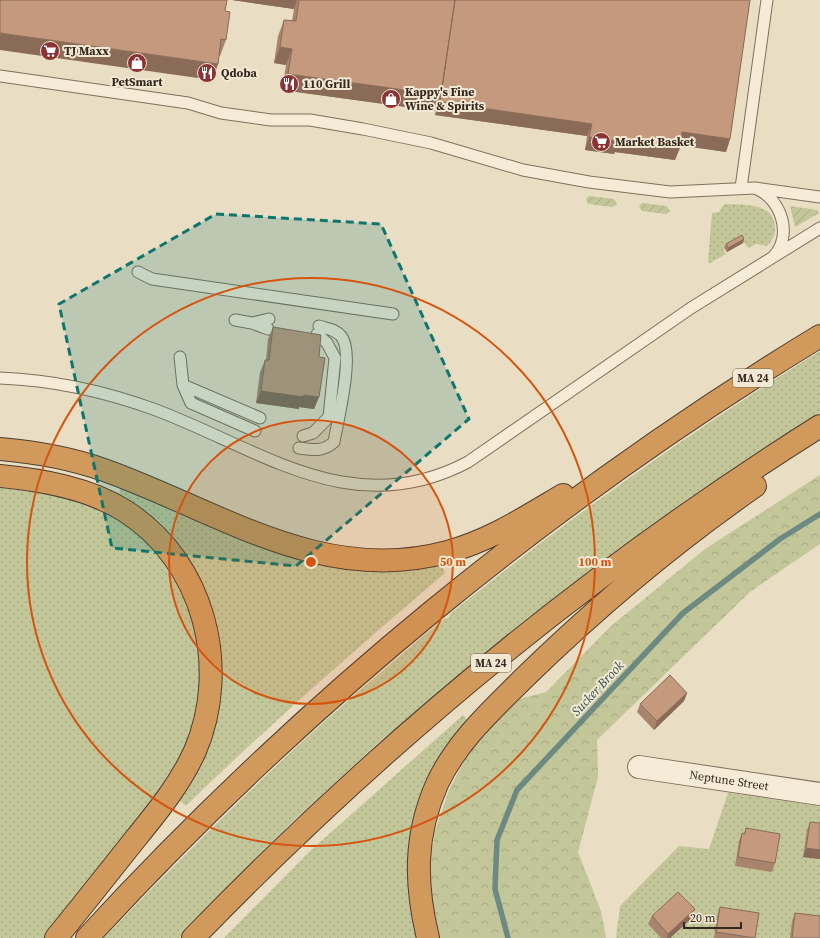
<svg xmlns="http://www.w3.org/2000/svg" width="820" height="938" font-family="'Source Serif 4',serif">
<style>
.grass{fill:url(#grass-dots)}
.forest{fill:url(#forest-crowns)}
.garden{fill:url(#garden-furrows)}
.lines{fill:none;stroke-linecap:round;stroke-linejoin:round}
.stream{stroke:#6d8a82;stroke-width:5.5}
.lane-casing{stroke:#826f5c;stroke-width:13}
.street-casing{stroke:#826f5c;stroke-width:24}
.highway-casing{stroke:#503e30;stroke-width:24}
.lane{stroke:#f5ebd6;stroke-width:11}
.street{stroke:#f5ebd6;stroke-width:22}
.highway{stroke:#d19a5c;stroke-width:22}
.wall{fill:#a9846c}
.shaded-wall{fill:#896b58}
.building{fill:#c4997d;stroke:#896b58}
.marked{fill:#0f766e;fill-opacity:0.2;stroke:#0f766e;stroke-width:3;stroke-dasharray:8 5;stroke-linejoin:round}
.ring{fill:none;stroke:#d6540e;stroke-width:2}
.labels{text-anchor:middle;stroke-width:4;stroke-linejoin:round;paint-order:stroke}
.shield{fill:#f2e8d3;stroke:#6d6255;stroke-width:1}
.shield-label{font-size:11px;font-weight:bold;fill:#34281f}
.poi-label{font-size:12px;font-weight:bold;fill:#34281f;stroke:#f2e8d3;text-anchor:start}
.street-label{font-size:12px;fill:#34281f;stroke:#f2e8d3}
.water-label{font-size:13px;font-style:italic;fill:#2f524f;stroke:#f2e8d3}
.centre{fill:#d6540e;stroke:#f2e8d3;stroke-width:2}
.ring-label{font-size:12px;text-anchor:middle;font-weight:bold;fill:#d6540e;stroke:#f2e8d3;stroke-width:4;stroke-linejoin:round;paint-order:stroke}
</style>
<defs>
<pattern id="grass-dots" width="8" height="8" patternUnits="userSpaceOnUse"><rect width="8" height="8" fill="#c2c699"/><path d="M2 2h.1M6 6h.1" fill="none" stroke="#a7aa83" stroke-width="1.8" stroke-linecap="round"/></pattern>
<pattern id="forest-crowns" width="20" height="18" patternUnits="userSpaceOnUse"><rect width="20" height="18" fill="#c2c699"/><path d="M2 6a3 3 0 1 1 6 0M12 15a3 3 0 1 1 6 0" fill="none" stroke="#a7aa83"/></pattern>
<pattern id="garden-furrows" width="10" height="10" patternUnits="userSpaceOnUse"><rect width="10" height="10" fill="#c2c699"/><path d="M-1 1l2-2M0 10L10 0M9 11l2-2" fill="none" stroke="#a7aa83"/></pattern>
</defs>
<rect width="100%" height="100%" fill="#e9ddc4"/>
<!-- grass -->
<path class="grass" d="M724,204C742,205 774,202 775,227C776,234 772,241 767,246L756,244L748,248L742,239L723,249L726,254L710,263L708,261L712,213L719,212Z
M820,351V413L688,499L532,616L376,745L293,821L179,938H104C172,867 242,797 315,730C357,692 401,655 445,618H449L450,614C568,519 691,431 820,351Z
M0,486L38,490L100,508L122,520L158,551L192,609L201,658L197,714L190,740L170,779L48,938H0Z
M121,487L278,553L312,563L354,570L395,571L442,566L445,573C356,649 270,724 186,806L180,801C226,727 239,643 193,565C182,547 169,529 153,516C143,508 130,502 119,495Z
M463,715L469,721L433,773L419,938H224L309,852Z
M728,793L820,806V938H616L620,906L679,846L709,849Z"/>
<!-- forest -->
<path class="forest" d="M820,475V544L751,591L597,740L598,777L578,852L601,911L606,938H440L432,904L429,870L435,831L449,790L468,754L490,728L519,699L546,692L610,627L705,549Z"/>
<!-- garden -->
<path class="garden" d="M589,196L614,199L617,204L612,207L588,204L586,199Z
M642,203L667,206L670,211L666,214L642,211L639,206Z
M790,206L817,210L819,213L795,227Z"/>
<g class="lines">
<!-- stream -->
<path class="stream" d="M508,938L495,889L497,840L517,790L683,613L780,539L820,514"/>
<defs>
<path id="lane" d="M0,76L188,103L221,113L271,120H310L363,129L431,143L523,170L589,182L670,192L755,188L820,197
M741,188L767,0
M757,189C782,200 793,236 773,257
M138,272L152,279L393,314
M235,320L252,323L268,329
M252,323L269,319
M180,357L183,385L191,403L255,431
M0,378C52,380 107,392 156,410C262,450 353,523 468,462L691,308L820,228
M183,385L260,418
M303,436L313,433L329,417L335,358L327,343L317,334
M299,448C313,450 323,452 334,442C338,419 355,352 341,336C335,329 327,329 319,326"/>
<g id="street">
<path id="s1" d="M639,767L820,794"/>
</g>
<path id="highway" d="M0,449C35,452 70,458 104,470C217,510 321,586 447,552C489,541 526,517 563,495
M0,476C42,480 89,488 125,511C204,561 231,667 195,751C180,784 158,811 136,838C109,872 83,905 56,938
M87,938C301,705 550,500 820,336
M193,938C381,744 591,570 820,426
M428,938C415,884 414,836 437,784C457,741 492,710 525,677C597,607 673,543 755,486"/>
</defs>
<!-- lane casing -->
<use href="#lane" class="lane-casing"/>
<!-- street casing -->
<use href="#street" class="street-casing"/>
<!-- highway casing -->
<use href="#highway" class="highway-casing"/>
<!-- lane -->
<use href="#lane" class="lane"/>
<!-- street -->
<use href="#street" class="street"/>
<!-- highway -->
<use href="#highway" class="highway"/>
</g>
<!-- wall -->
<path class="wall" d="M232,0H750L730,139L726,152L680,145L675,160L615,152L614,154L585,150L587,136L435,115L436,111L282,90L286,65L274,63L278,36L284,20L292,21L294,9Z
M225,11L226,40L220,56H219L218,64L212,80Z
M744,239L743,243L727,252L724,248L726,244Z
M273,327L319,357V397L314,409L299,407V409L256,403L260,372L265,360H266L268,339Z
M687,693L684,701L654,730L637,712L640,704Z
M810,822L820,823V859L803,857L807,830Z
M746,828L775,863L772,872L735,866L739,841L742,833H744Z
M720,907L755,938H714L717,916Z
M795,913L820,938H790L792,921Z
M652,916L692,918L670,938H661L648,924Z"/>
<!-- shaded-wall -->
<path class="shaded-wall" d="M232,0H297L294,9Z
M0,33L218,64L212,80L0,50Z
M280,47L292,49L286,65L274,63Z
M288,74L441,95L435,111L282,90Z
M440,102L592,124L587,136L435,115Z
M682,132L730,139L726,152L677,145Z
M589,137L619,139L680,148L675,160L615,152L614,154L585,150Z
M744,239L743,243L727,252L728,248Z
M261,391L304,395L319,397L314,409L299,407V409L256,403Z
M687,693L684,701L654,730L657,721Z
M806,848L820,850V859L803,857Z
M695,909L692,918L670,938H667L668,934Z"/>
<!-- building -->
<path class="building" d="M0,0H227L225,11L230,12L226,40L221,39L218,64L0,33Z
M299,0H455L441,95L288,74L292,49L280,47L284,20L296,21Z
M455,0H750L730,139L682,132L680,148L619,139L618,141L589,137L592,124L440,102L441,95Z
M742,235L744,239L728,248L726,244Z
M273,327L321,335L319,357L325,358L319,397L304,395L303,397L261,391L265,360H269Z
M670,675L687,693L657,721L640,704Z
M810,822L820,823V850L806,848Z
M746,828L780,834L775,863L738,857L742,833L745,834Z
M678,892L695,909L668,934L652,916Z
M720,907L759,913L755,938L716,932Z
M795,913L820,916V938H792Z"/>
<!-- marked area -->
<path class="marked" d="M216,214L381,224L469,419L296,566L112,548L59,304Z"/>
<!-- distance rings -->
<circle cx="311" cy="562" r="142" fill="#d6540e" fill-opacity=".12"/>
<g class="ring">
<circle cx="311" cy="562" r="142"/>
<circle cx="311" cy="562" r="284"/>
</g>
<!-- icons -->
<defs>
<symbol id="supermarket-disc" viewBox="-11 -11 22 22"><circle r="9.5" fill="#8b3235" stroke="#f2e8d3"/><path d="M-6-5.5h2.5l.6 2H6L4.5 2H-2.5L-4.4-4H-6ZM-1.5 3.2a1.3 1.3 0 1 0 .1 0ZM3 3.2a1.3 1.3 0 1 0 .1 0Z" fill="#fff"/></symbol>
<symbol id="shop-disc" viewBox="-11 -11 22 22"><circle r="9.5" fill="#8b3235" stroke="#f2e8d3"/><path d="M-5-2.5h2.3a2.7 3.5 0 0 1 5.4 0H5L5.5 6h-11ZM-1.5-2.5h3a1.5 2.3 0 0 0-3 0Z" fill="#fff"/></symbol>
<symbol id="restaurant-disc" viewBox="-11 -11 22 22"><circle r="9.5" fill="#8b3235" stroke="#f2e8d3"/><path d="M-5-6h1v4h1v-4h1v4h1v-4h1v5L-1.5 .5V6h-2V.5L-5-1ZM5-6V6H3V1.5H1.5Q1.5-4 5-6Z" fill="#fff"/></symbol>
</defs>
<g fill-rule="evenodd">
<use href="#supermarket-disc" x="39" y="40" width="22" height="22"/>
<use href="#shop-disc" x="126" y="52" width="22" height="22"/>
<use href="#restaurant-disc" x="196" y="62" width="22" height="22"/>
<use href="#restaurant-disc" x="278" y="73" width="22" height="22"/>
<use href="#shop-disc" x="380" y="88" width="22" height="22"/>
<use href="#supermarket-disc" x="590" y="131" width="22" height="22"/>
</g>
<g class="labels">
<!-- shield labels -->
<g class="shield">
<rect x="733" y="369" width="40" height="18" rx="3"/>
<rect x="471" y="654" width="40" height="18" rx="3"/>
</g>
<g class="shield-label">
<text x="753" y="382">MA 24</text>
<text x="491" y="667">MA 24</text>
</g>
<!-- poi labels -->
<g class="poi-label">
<text x="64" y="55">TJ Maxx</text>
<text x="221" y="77">Qdoba</text>
<text x="137" y="86" text-anchor="middle">PetSmart</text>
<text x="303" y="88">110 Grill</text>
<text x="405" y="96">Kappy's Fine<tspan x="405" dy="14">Wine &amp; Spirits</tspan></text>
<text x="615" y="146">Market Basket</text>
</g>
<!-- street labels -->
<g class="street-label">
<text dy="4" stroke="none"><textPath href="#s1" startOffset="91">Neptune Street</textPath></text>
</g>
<!-- water labels -->
<g class="water-label">
<text transform="translate(597 688) rotate(-47)" y="5">Sucker Brook</text>
</g>
</g>
<circle cx="311" cy="562" r="6" class="centre"/>
<g class="ring-label">
<text x="453" y="566">50 m</text>
<text x="595" y="566">100 m</text>
</g>
<!-- scale -->
<path d="M684 922v6h57v-6" fill="none" stroke="#34281f" stroke-width="2"/>
<text x="690" y="922" font-size="12" fill="#34281f" stroke="#f2e8d3" stroke-width="3" paint-order="stroke">20 m</text>
</svg>
